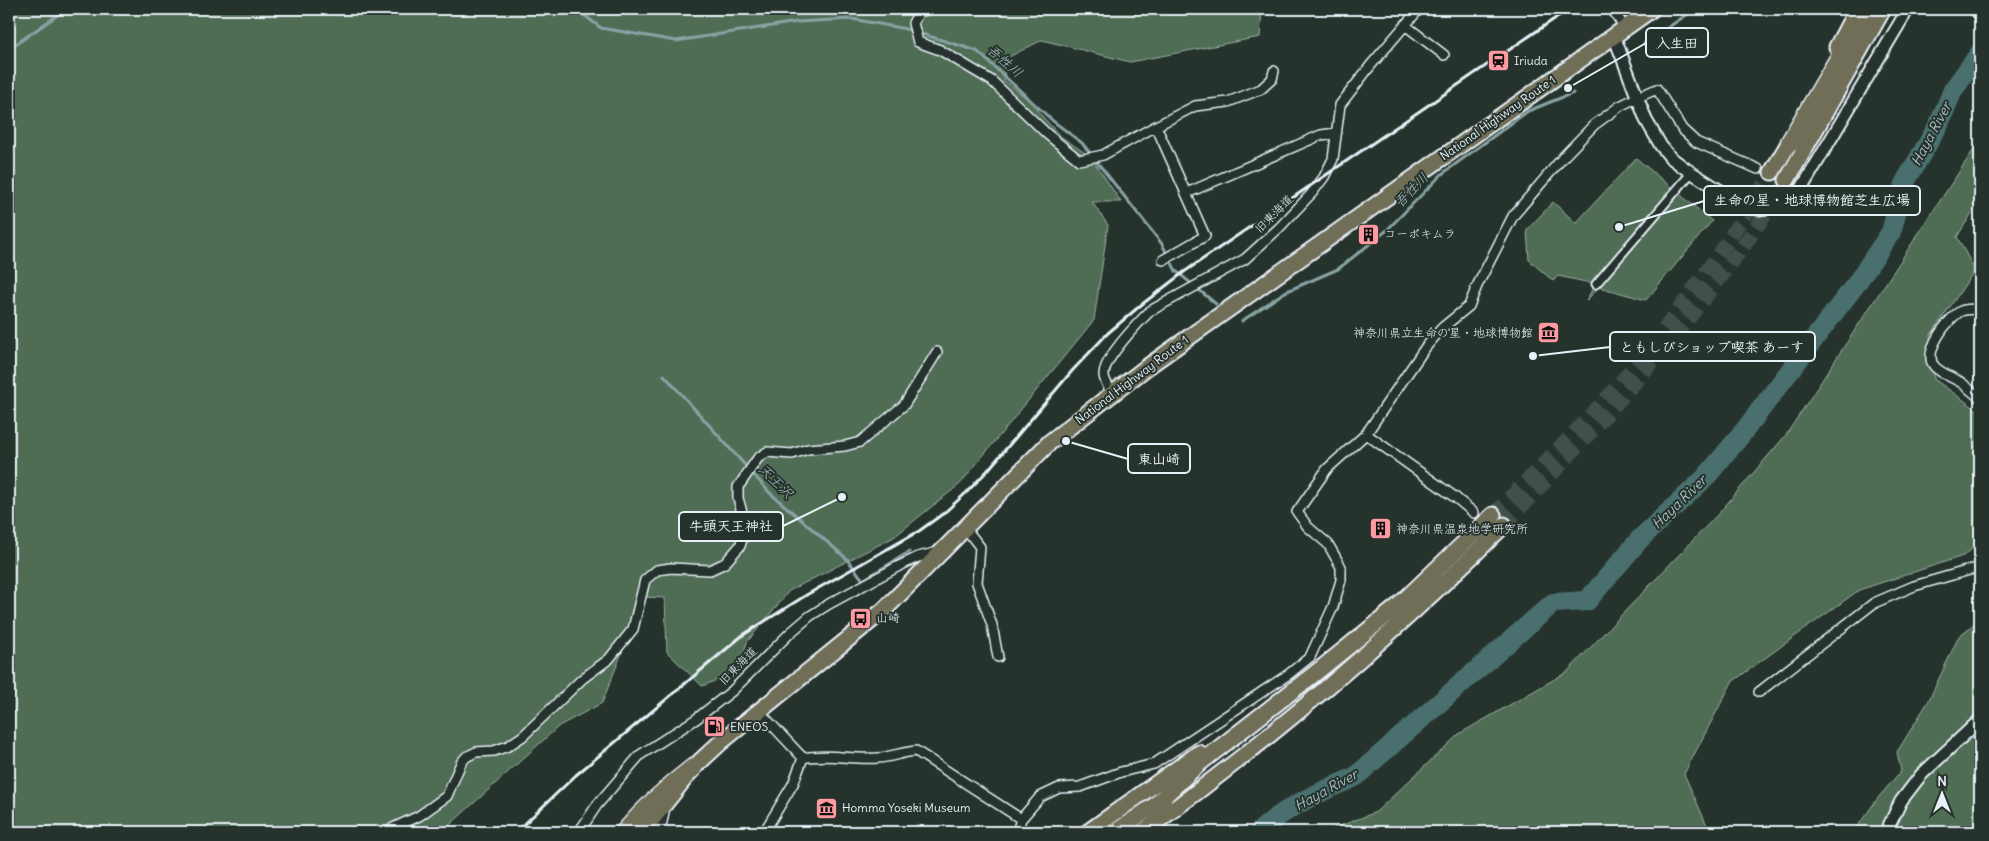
<svg xmlns="http://www.w3.org/2000/svg" width="1989" height="841" font-family="Delius,'Klee One',sans-serif">
<style>
.green{fill:#506d55;stroke:#9cafa6}
.lines{fill:none;stroke-linecap:round;stroke-linejoin:round}
.stream{stroke:#89a3a5;stroke-width:3}
.river{stroke:#4a6f6e;stroke-width:20}
.trunk-tunnel{stroke:#43504b;stroke-width:15;stroke-dasharray:15 8;stroke-linecap:butt}
.pedestrian-casing{stroke:#e8f1f8;stroke-width:11}
.minor-casing{stroke:#e8f1f8;stroke-width:12}
.tertiary-casing{stroke:#e8f1f8;stroke-width:15}
.trunk-casing{stroke:#e8f1f8;stroke-width:19}
.motorway-casing{stroke:#e8f1f8;stroke-width:21}
.pedestrian{stroke:#26332d;stroke-width:7}
.minor{stroke:#26332d;stroke-width:9}
.tertiary{stroke:#26332d;stroke-width:11}
.trunk{stroke:#716e59;stroke-width:15}
.motorway{stroke:#716e59;stroke-width:18}
.rail{stroke:#e8f1f8;stroke-width:3}
.labels{text-anchor:middle;stroke-width:4;stroke-linejoin:round;paint-order:stroke}
.poi-label{font-size:12px;fill:#e8f1f8;stroke:#26332d;text-anchor:start}
.street-label{font-size:12px;fill:#e8f1f8;stroke:#26332d}
.water-label{font-size:14px;font-style:italic;fill:#a9bdc1;stroke:#26332d}
.leader{fill:none;stroke:#e8f1f8;stroke-width:2}
.callout-dot{fill:#e8f1f8;stroke:#26332d;stroke-width:2}
.callout{fill:#26332d;stroke:#e8f1f8;stroke-width:2}
.callout-label{font-size:14px;text-anchor:middle;font-weight:bold;fill:#e8f1f8}
</style>
<rect width="100%" height="100%" fill="#26332d"/>
<filter id="ink" filterUnits="userSpaceOnUse"><feTurbulence type="fractalNoise" baseFrequency=".02" numOctaves="2"/><feDisplacementMap in="SourceGraphic" scale="10" xChannelSelector="R" yChannelSelector="G"/><feConvolveMatrix kernelMatrix="1 2 1 2 8 2 1 2 1" color-interpolation-filters="sRGB"/></filter>
<g filter="url(#ink)">
<!-- green -->
<path class="green" d="M9,9H1262L1260,37L1130,62L1042,40L1005,59L1004,80L1028,100L1059,135L1091,157L1121,202H1092L1108,225L1094,320L960,484L894,537L789,591L747,642L740,667L717,680L702,686L667,652L665,598L644,597L602,703L559,726L442,832H9Z
M1980,140V200L1957,237L1975,270L1930,336L1934,379L1980,412V543L1963,556L1859,590L1732,682L1684,774L1710,832H1324L1376,812L1459,734L1567,672L1719,513L1786,435Z
M1636,158L1712,221L1646,300L1599,287L1586,301L1595,284L1558,276L1553,281L1529,260L1527,230L1553,202L1576,223Z
M1980,619V832H1861L1857,827L1878,798L1901,771L1897,752L1928,702L1959,636Z"/>
<g class="lines">
<!-- stream -->
<path class="stream" d="M576,9L601,28L676,41L797,22L852,19L906,29L977,51L1053,121L1082,143L1162,244L1176,271L1216,304
M1644,44L1695,9
M9,49L66,9
M1242,321L1285,292L1338,269L1386,231L1442,174L1528,111L1573,93
M664,375L770,493L847,559L863,580L909,552"/>
<!-- river -->
<path class="river" d="M1259,832C1285,807 1322,791 1355,777L1553,603L1587,601L1640,539L1705,478L1741,435L1856,284L1891,232L1905,182L1938,126L1953,90L1980,53"/>
<!-- trunk-tunnel -->
<path class="trunk-tunnel" d="M1493,515C1549,458 1607,403 1656,340C1698,286 1736,230 1772,172
M1504,525C1606,416 1708,308 1787,180"/>
<defs>
<path id="pedestrian" d="M1596,284L1692,172"/>
<path id="minor" d="M930,9L919,12L913,23L918,42L940,50L992,81L1047,134L1079,160L1103,155L1156,126L1205,236L1163,260
M1612,9L1625,28
M1405,25L1444,55
M1156,126L1195,106L1228,102L1261,89L1272,79L1274,71
M1187,193L1321,135L1336,133
M1980,309C1974,309 1966,309 1961,311C1948,318 1921,353 1935,367C1942,374 1954,378 1962,383C1968,388 1974,393 1980,398
M1112,393C1109,387 1104,381 1104,375C1103,359 1139,322 1150,311L1245,259L1279,228L1312,193L1324,177L1333,159L1340,105L1371,65L1419,9
M1366,434L1456,498L1474,513
M966,529L980,547L977,583L992,625L998,657
M1759,692L1874,603L1914,586L1980,567
M759,711L803,758C828,753 852,760 878,758C891,757 903,752 916,751L1021,819
M391,832L393,828L419,816L447,796L461,763L466,757L476,752L494,751L508,746L523,736L582,679L609,659L633,629L645,580L657,570L671,568L710,570L725,563L740,546L746,527L738,498V487L758,458L767,452L792,454L808,449L845,446L860,442L904,405L937,352
M579,832L597,805L640,755L696,719L732,691L790,633L810,616L829,604L899,566L918,557L939,552
M656,832L662,822L665,807
M764,832L793,784L803,758
M1017,832L1021,819L1040,797L1059,788L1080,787L1121,772L1154,764L1289,674L1310,657L1333,607L1341,580V567L1328,544L1308,527L1297,512L1327,469L1366,434L1425,348L1442,328L1469,306L1477,286L1513,216L1565,155L1594,125L1620,106L1638,97L1657,89L1682,129L1696,142L1758,169"/>
<path id="tertiary" d="M1975,9L1980,14
M1614,36L1646,120L1661,146L1670,157L1686,169L1746,207L1759,209L1776,207L1788,203L1800,191L1908,9
M1886,832L1901,801L1921,775L1980,720"/>
<path id="trunk" d="M1837,47L1857,9
M1772,172L1795,133
M1787,180L1883,9
M1157,803L1200,763L1318,671L1397,607L1493,515
M642,832L693,768L721,742L884,610L1050,442L1147,367L1652,9
M1088,832L1199,753
M1115,832L1164,799
M1143,832C1271,739 1392,636 1504,525"/>
<path id="motorway" d="M1790,142L1868,9
M625,832C645,808 668,787 693,768"/>
</defs>
<!-- pedestrian casing -->
<use href="#pedestrian" class="pedestrian-casing"/>
<!-- minor casing -->
<use href="#minor" class="minor-casing"/>
<!-- tertiary casing -->
<use href="#tertiary" class="tertiary-casing"/>
<!-- trunk casing -->
<use href="#trunk" class="trunk-casing"/>
<!-- motorway casing -->
<use href="#motorway" class="motorway-casing"/>
<!-- pedestrian -->
<use href="#pedestrian" class="pedestrian"/>
<!-- minor -->
<use href="#minor" class="minor"/>
<!-- tertiary -->
<use href="#tertiary" class="tertiary"/>
<!-- trunk -->
<use href="#trunk" class="trunk"/>
<!-- motorway -->
<use href="#motorway" class="motorway"/>
<!-- rail -->
<path class="rail" d="M516,832L576,775L743,635L808,594L919,531L944,513L967,492L988,470L1072,371L1108,333L1141,305L1184,272L1569,9"/>
</g>
</g>
<!-- icons -->
<defs>
<symbol id="station-square" viewBox="-11 -11 22 22"><rect x="-9" y="-9" width="18" height="18" rx="4" fill="#ff9aa2" stroke="#26332d"/><path d="M-3-6H3Q5-6 5-4V2Q5 4 3 4L4.5 6H3L1.5 4h-3L-3 6H-4.5L-3 4Q-5 4-5 2V-4Q-5-6-3-6ZM-3.5-4v3h7v-3ZM-3.5 1v1.5H-2V1ZM2 1v1.5H3.5V1Z" fill="#111"/></symbol>
<symbol id="building-square" viewBox="-11 -11 22 22"><rect x="-9" y="-9" width="18" height="18" rx="4" fill="#ff9aa2" stroke="#26332d"/><path d="M-4-6H4V6H1V3H-1V6H-4ZM-2.5-4.3h1.7v1.8h-1.7ZM.8-4.3h1.7v1.8H.8ZM-2.5-1h1.7V.8h-1.7ZM.8-1h1.7V.8H.8Z" fill="#111"/></symbol>
<symbol id="museum-square" viewBox="-11 -11 22 22"><rect x="-9" y="-9" width="18" height="18" rx="4" fill="#ff9aa2" stroke="#26332d"/><path d="M0-6L6-3V-2H-6V-3ZM-5-1h2V3h-2ZM-1-1h2V3h-2ZM3-1h2V3H3ZM-6 4H6V6H-6Z" fill="#111"/></symbol>
<symbol id="bus-square" viewBox="-11 -11 22 22"><rect x="-9" y="-9" width="18" height="18" rx="4" fill="#ff9aa2" stroke="#26332d"/><path d="M-5-6H5V4H4V6H2V4H-2V6H-4V4H-5ZM-3.5-4V0h7V-4ZM-3.5 1.2v1.5H-2V1.2ZM2 1.2v1.5H3.5V1.2Z" fill="#111"/></symbol>
<symbol id="fuel-square" viewBox="-11 -11 22 22"><rect x="-9" y="-9" width="18" height="18" rx="4" fill="#ff9aa2" stroke="#26332d"/><path d="M-5.5-6h7V0h2V4h1.3V-2.5L3-4.5l.8-.8L6-3V5H2.5V1h-1V6h-7ZM-4.2-4.7v3.2H.2V-4.7Z" fill="#111"/></symbol>
</defs>
<g fill-rule="evenodd">
<use href="#station-square" x="1486" y="48" width="25" height="25"/>
<use href="#building-square" x="1356" y="222" width="25" height="25"/>
<use href="#museum-square" x="1536" y="320" width="25" height="25"/>
<use href="#building-square" x="1368" y="516" width="25" height="25"/>
<use href="#bus-square" x="848" y="606" width="25" height="25"/>
<use href="#fuel-square" x="702" y="714" width="25" height="25"/>
<use href="#museum-square" x="814" y="796" width="25" height="25"/>
</g>
<g class="labels">
<!-- poi labels -->
<g class="poi-label">
<text x="1514" y="65">Iriuda</text>
<text x="1384" y="238">コーポキムラ</text>
<text x="1533" y="337" text-anchor="end">神奈川県立生命の星・地球博物館</text>
<text x="1396" y="533">神奈川県温泉地学研究所</text>
<text x="876" y="622">山崎</text>
<text x="730" y="731">ENEOS</text>
<text x="842" y="812">Homma Yoseki Museum</text>
</g>
<!-- street labels -->
<g class="street-label">
<text transform="translate(1498 118) rotate(-35)" y="4">National Highway Route 1</text>
<text transform="translate(1274 214) rotate(-45)" y="4">旧東海道</text>
<text transform="translate(1132 380) rotate(-37)" y="4">National Highway Route 1</text>
<text transform="translate(738 666) rotate(-45)" y="4">旧東海道</text>
</g>
<!-- water labels -->
<g class="water-label">
<text transform="translate(1005 61) rotate(41)" y="5">吾性川</text>
<text transform="translate(1931 134) rotate(-62)" y="5">Haya River</text>
<text transform="translate(1411 190) rotate(-46)" y="5">吾性川</text>
<text transform="translate(776 481) rotate(45)" y="5">天王沢</text>
<text transform="translate(1679 502) rotate(-44)" y="5">Haya River</text>
<text transform="translate(1326 790) rotate(-29)" y="5">Haya River</text>
</g>
</g>
<!-- callouts -->
<path class="leader" d="M1568 88L1646 43M1619 227L1704 201M1533 356L1610 347M1066 441L1128 459M842 497L783 526"/>
<g class="callout-dot">
<circle cx="1568" cy="88" r="5"/>
<circle cx="1619" cy="227" r="5"/>
<circle cx="1533" cy="356" r="5"/>
<circle cx="1066" cy="441" r="5"/>
<circle cx="842" cy="497" r="5"/>
</g>
<g class="callout">
<rect x="1646" y="28" width="62" height="29" rx="5"/>
<rect x="1704" y="186" width="216" height="29" rx="5"/>
<rect x="1610" y="332" width="205" height="29" rx="5"/>
<rect x="1128" y="444" width="62" height="29" rx="5"/>
<rect x="679" y="512" width="104" height="29" rx="5"/>
</g>
<g class="callout-label">
<text x="1677" y="48">入生田</text>
<text x="1812" y="205">生命の星・地球博物館芝生広場</text>
<text x="1712" y="352">ともしびショップ喫茶 あーす</text>
<text x="1159" y="464">東山崎</text>
<text x="731" y="531">牛頭天王神社</text>
</g>
<!-- margin -->
<rect width="1989" height="841" fill="none" stroke="#26332d" stroke-width="30"/>
<rect x="15" y="15" width="1959" height="811" fill="none" stroke="#e8f1f8" stroke-width="2" filter="url(#ink)"/>
<!-- north arrow -->
<g transform="translate(1942 794)" stroke="#26332d" stroke-width="4" paint-order="stroke">
<path d="M0-4L9 19L0 12L-9 19Z" fill="#e8f1f8"/>
<text y="-8" font-size="14" font-weight="bold" text-anchor="middle" fill="#e8f1f8">N</text>
</g>
</svg>
